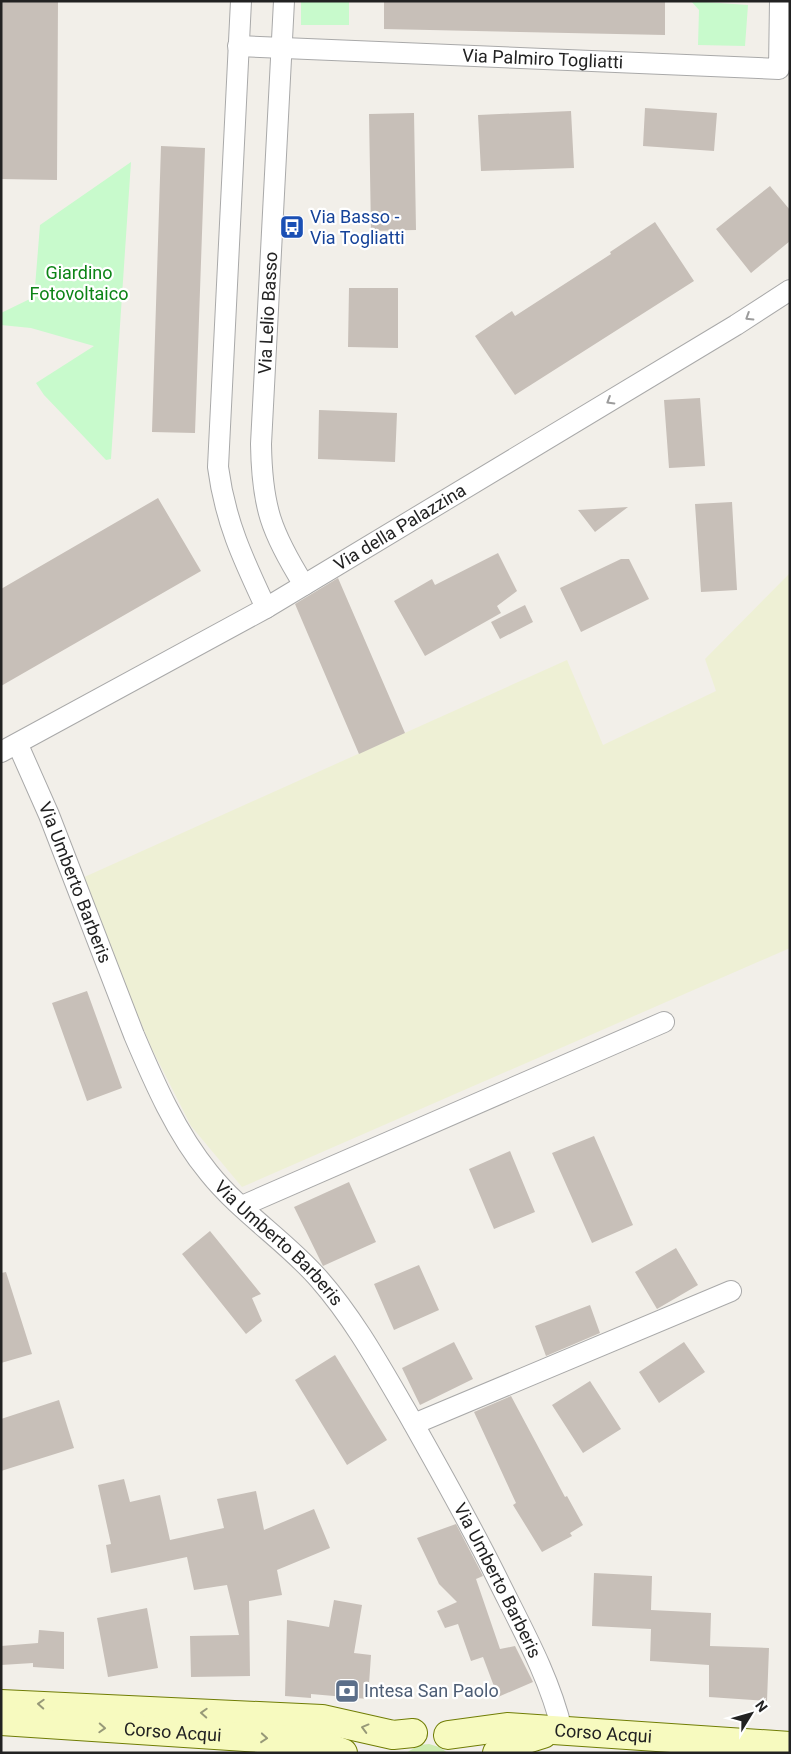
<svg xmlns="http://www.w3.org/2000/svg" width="791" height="1754" font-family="Roboto,sans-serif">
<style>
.farmland{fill:#eef0d5}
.grass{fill:#cdebb0}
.park{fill:#c8facc}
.building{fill:#c7bfb8}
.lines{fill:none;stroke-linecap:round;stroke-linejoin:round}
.street-casing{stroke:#a9a9a9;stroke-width:22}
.secondary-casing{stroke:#707d05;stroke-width:30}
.street{stroke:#fff;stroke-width:20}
.secondary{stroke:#f7fabf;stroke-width:28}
.oneway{stroke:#9c9c9c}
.oneway2{stroke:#979978}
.labels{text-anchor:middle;stroke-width:4.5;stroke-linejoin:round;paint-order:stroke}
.street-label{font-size:18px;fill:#222;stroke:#fff}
.transit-label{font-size:18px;fill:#164399;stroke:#fff;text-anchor:start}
.park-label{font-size:18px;fill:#0c8416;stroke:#fff}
.service-label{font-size:18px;fill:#4e5e75;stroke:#fff;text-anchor:start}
</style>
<rect width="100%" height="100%" fill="#f2efe9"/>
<!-- farmland -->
<path class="farmland" d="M790,573V948L242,1187L191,1126L152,1049L80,879L567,660L603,745L716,691L705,659Z"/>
<!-- grass -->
<path class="grass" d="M429,1744L439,1747L448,1753H406L419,1745Z"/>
<!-- park -->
<path class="park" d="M301,1H349V25H301Z
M691,1L748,5L745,46L698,45L699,10Z
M131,162L111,459L106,460L44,395L36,383L94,346L31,328L1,325V313L36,296L35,287L40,225Z"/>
<!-- building -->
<path class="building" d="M1,1H58L57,180L1,179Z
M384,1H665V35L384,29Z
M645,108L717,113L714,151L643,146Z
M571,111L574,168L481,171L478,115Z
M414,113L416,230L371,231L369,114Z
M161,146L205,148L195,433L152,432Z
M770,186L790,210V241L751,273L716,229Z
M655,222L694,281L515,395L475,336L512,311L515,316L611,254L610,252Z
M349,288H398V348L348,347Z
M700,398L705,466L669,468L664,400Z
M319,410L397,413L395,462L318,459Z
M158,498L201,571L1,686V589Z
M732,502L737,590L701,592L695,504Z
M628,507L595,532L578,510Z
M498,553L517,591L497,606L501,613L425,656L394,601L432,579L435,585Z
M621,559H629L649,599L581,632L560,588Z
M338,578L405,733L359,754L295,604Z
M525,605L533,622L500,639L491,622Z
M87,991L122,1088L87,1101L52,1003Z
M594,1136L633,1225L592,1243L552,1153Z
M510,1151L535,1212L494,1229L469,1169Z
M349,1182L376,1242L323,1266L294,1207Z
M210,1231L261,1294L252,1298L262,1321L246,1334L182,1254Z
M676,1248L698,1285L657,1309L635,1272Z
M419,1265L439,1310L394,1330L374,1284Z
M6,1272L32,1354L1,1363V1273Z
M590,1305L600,1333L546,1356L535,1326Z
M454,1342L473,1379L420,1405L402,1368Z
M684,1342L705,1372L659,1403L639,1372Z
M335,1355L387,1440L347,1465L295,1380Z
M590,1381L621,1429L583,1453L552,1405Z
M511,1396L565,1497L567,1496L583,1525L570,1533L572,1536L542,1552L513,1505L516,1503L474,1412Z
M59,1400L74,1448L1,1471V1419Z
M124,1479L130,1502L160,1495L170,1540L224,1528L217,1499L256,1491L264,1530L314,1509L330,1548L277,1570L282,1595L249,1601L250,1676L191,1677L190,1636L239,1635L227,1585L194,1590L187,1557L111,1573L106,1545L111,1544L98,1485Z
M456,1524L483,1576L476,1579L500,1649L515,1646L533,1682L498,1697L483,1657L471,1661L458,1624L445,1628L437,1611L457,1602L439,1584L417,1538Z
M594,1573L652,1576L651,1610L711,1613L710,1646L769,1648L767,1701L709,1697V1665L650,1661L651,1629L592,1626Z
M334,1600L362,1605L354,1653L371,1655L368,1699L311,1694V1698L285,1696L287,1620L329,1627Z
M147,1608L158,1668L108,1677L97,1618Z
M39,1630L64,1632V1669L33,1667V1663L1,1665V1646L38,1643Z"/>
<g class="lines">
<defs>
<g id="street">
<path d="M241,1L218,467C225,521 243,559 266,608"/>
<path d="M284,1L261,444C262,507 271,532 304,585"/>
<path id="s1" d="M238,46L779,69L780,1"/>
<path id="s2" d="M18,745L49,815L134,1035C154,1082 176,1133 209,1173C241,1213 286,1241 319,1279C355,1320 381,1368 408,1414C438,1467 468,1520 495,1574C520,1625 549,1675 562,1730"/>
<path id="s3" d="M1,752L266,608L736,325L790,290"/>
<path d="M242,1206L664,1022"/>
<path d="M414,1424L731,1291"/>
</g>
<g id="secondary">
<path d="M1,1704L322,1719L393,1735L413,1733"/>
<path id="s4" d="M1,1721L289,1740L320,1744L343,1753"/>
<path id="s5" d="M448,1735L507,1727L790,1746"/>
<path d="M497,1753L514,1743L543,1734"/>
</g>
</defs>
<!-- street casing -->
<use href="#street" class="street-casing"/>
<!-- secondary casing -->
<use href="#secondary" class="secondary-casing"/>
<!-- street -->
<use href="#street" class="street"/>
<!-- secondary -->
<use href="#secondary" class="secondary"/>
</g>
<!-- one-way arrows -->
<defs><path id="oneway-chevron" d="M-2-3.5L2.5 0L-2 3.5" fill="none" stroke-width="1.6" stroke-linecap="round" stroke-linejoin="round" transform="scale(1.25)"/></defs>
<g class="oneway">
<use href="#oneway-chevron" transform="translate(749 317) rotate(148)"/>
<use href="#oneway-chevron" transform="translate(610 401) rotate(149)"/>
</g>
<g class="oneway2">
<use href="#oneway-chevron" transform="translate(41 1704) rotate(-177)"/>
<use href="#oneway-chevron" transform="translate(204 1713) rotate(-177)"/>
<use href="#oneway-chevron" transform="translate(102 1728) rotate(3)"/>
<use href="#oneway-chevron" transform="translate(365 1728) rotate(-165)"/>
<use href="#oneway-chevron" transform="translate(264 1738) rotate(5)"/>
</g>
<!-- icons -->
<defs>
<symbol id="bus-square" viewBox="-11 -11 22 22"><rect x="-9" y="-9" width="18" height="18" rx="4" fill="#1a4fb4" stroke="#fff"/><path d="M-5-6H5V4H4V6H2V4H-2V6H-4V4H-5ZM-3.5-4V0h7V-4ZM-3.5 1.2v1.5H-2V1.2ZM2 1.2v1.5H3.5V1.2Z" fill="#fff"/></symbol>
<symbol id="bank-square" viewBox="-11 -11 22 22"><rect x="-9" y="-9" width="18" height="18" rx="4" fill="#5c6f8a" stroke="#fff"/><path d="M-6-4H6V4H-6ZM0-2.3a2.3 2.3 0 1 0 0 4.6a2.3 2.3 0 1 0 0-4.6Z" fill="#fff"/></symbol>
</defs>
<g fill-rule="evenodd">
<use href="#bus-square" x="278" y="213" width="28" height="28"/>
<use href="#bank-square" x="333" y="1677" width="28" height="28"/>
</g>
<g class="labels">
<!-- street labels -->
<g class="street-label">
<text dy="6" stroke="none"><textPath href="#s1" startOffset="305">Via Palmiro Togliatti</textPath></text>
<text transform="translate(268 313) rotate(-87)" y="6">Via Lelio Basso</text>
<text dy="6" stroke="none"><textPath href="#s3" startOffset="458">Via della Palazzina</textPath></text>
<text dy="6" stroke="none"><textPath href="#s2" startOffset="149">Via Umberto Barberis</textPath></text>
<text dy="6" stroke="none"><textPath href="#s2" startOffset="569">Via Umberto Barberis</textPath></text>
<text dy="6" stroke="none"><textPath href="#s2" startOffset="974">Via Umberto Barberis</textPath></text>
<text dy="6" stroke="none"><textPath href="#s4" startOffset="172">Corso Acqui</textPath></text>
<text dy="6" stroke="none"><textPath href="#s5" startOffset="156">Corso Acqui</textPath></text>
</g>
<!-- transit labels -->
<g class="transit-label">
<text x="310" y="223">Via Basso -<tspan x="310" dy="21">Via Togliatti</tspan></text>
</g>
<!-- park labels -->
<g class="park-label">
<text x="79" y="279">Giardino<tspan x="79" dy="21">Fotovoltaico</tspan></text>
</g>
<!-- service labels -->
<g class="service-label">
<text x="364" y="1697">Intesa San Paolo</text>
</g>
</g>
<!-- border -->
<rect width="791" height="1754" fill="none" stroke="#222222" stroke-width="5"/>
<!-- north arrow -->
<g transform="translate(751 1714) rotate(53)" stroke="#ffffff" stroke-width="4" paint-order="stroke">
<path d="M0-4L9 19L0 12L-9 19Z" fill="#222222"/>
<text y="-8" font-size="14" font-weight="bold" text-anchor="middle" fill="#222222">N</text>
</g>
</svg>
